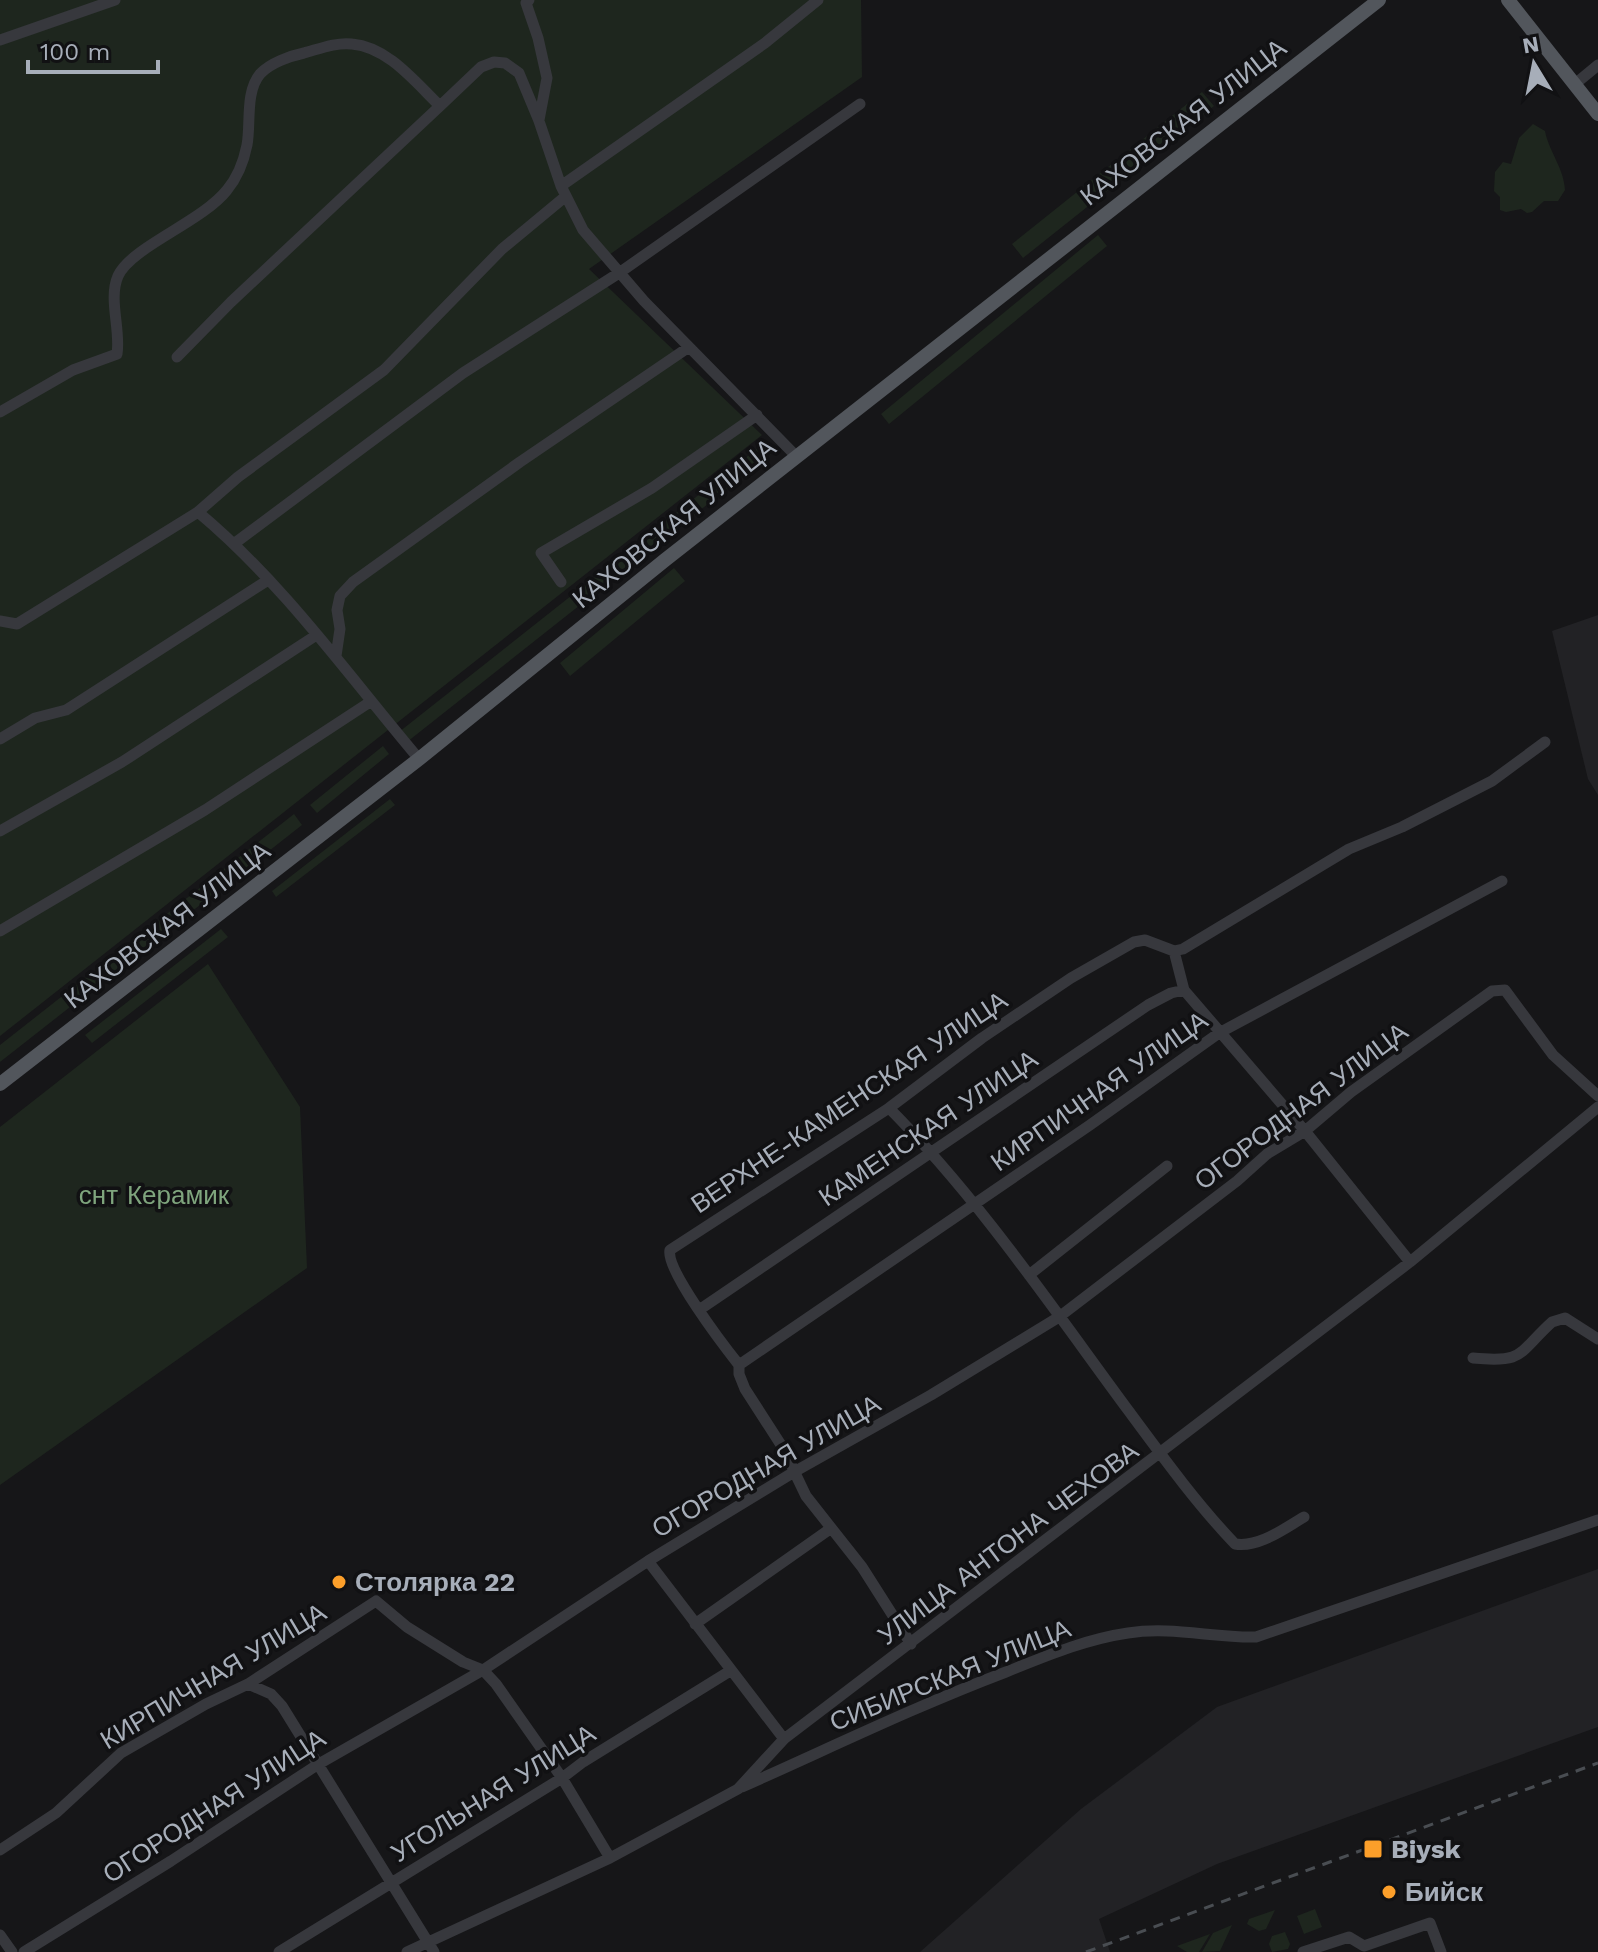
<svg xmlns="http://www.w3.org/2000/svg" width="1598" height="1952" font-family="'Work Sans',sans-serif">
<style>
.built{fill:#222225}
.green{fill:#1e261e}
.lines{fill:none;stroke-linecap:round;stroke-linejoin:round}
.minor{stroke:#37383d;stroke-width:11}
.major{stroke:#52565c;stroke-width:14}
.rail{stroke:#494d52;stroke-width:3;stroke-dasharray:10 8;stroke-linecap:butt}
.poi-dot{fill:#fc9f2a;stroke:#111113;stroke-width:3}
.labels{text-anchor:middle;stroke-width:7;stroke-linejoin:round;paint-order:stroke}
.street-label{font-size:26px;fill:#a7aeb9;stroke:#111113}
.park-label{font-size:26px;fill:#7fa57d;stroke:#111113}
.poi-label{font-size:26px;font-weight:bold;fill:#a7aeb9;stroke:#111113;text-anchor:start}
</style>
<rect width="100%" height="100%" fill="#161618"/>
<!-- built -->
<path class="built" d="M1598,615V795L1588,779L1552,631Z
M1598,1569V1727L1217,1864L1099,1919L1110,1952H920L1081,1809L1217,1707Z"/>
<!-- green -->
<path class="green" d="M0,0H861L862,77L589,269L762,435L0,1036Z
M1202,92L1214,106L1023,258L1012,244Z
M1533,124L1545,131C1549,152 1564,168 1565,190L1558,201H1544L1532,212L1527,213L1521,209L1506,212L1500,210V197L1494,191L1495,172L1503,162L1511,164L1519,138Z
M1098,235L1107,246L889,424L881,414Z
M763,444L771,454L407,742L399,732Z
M674,568L685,581L570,676L560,663Z
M383,746L389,754L317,813L310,805Z
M390,799L395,805L276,897L272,891Z
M294,814L302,825L0,1062V1045Z
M221,929L228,937L92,1043L85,1035Z
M208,964L300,1107L307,1268L0,1485V1127Z
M1315,1909L1322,1927L1304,1934L1297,1916Z
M1275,1910L1266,1929L1259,1931L1247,1924L1249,1919Z
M1232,1925L1220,1951L1202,1952L1213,1933Z
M1285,1932L1290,1944L1288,1949L1272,1952L1269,1944L1272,1936Z
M1210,1934L1199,1952H1187L1177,1946Z"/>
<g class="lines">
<!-- minor -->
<path class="minor" d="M529,0L526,3L538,38L547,78L539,120
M0,40L115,0
M1575,84L1598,65
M561,186L765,43L818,0
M177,357L231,302L440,106
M0,412L73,370L117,354C121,330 108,299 118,276C131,247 202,222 227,190C237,178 244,160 247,145C251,124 245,92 260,74C270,63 290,56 304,53C319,49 336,42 352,44C388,47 415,82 440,106L481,67L494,62L505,63L519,73L539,121L561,186L583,230L644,301L796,456
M198,512C283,583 348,675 419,759
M235,543L463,373L619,273L860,104
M561,582L541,553L652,488L757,415
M0,621L17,624L198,512L238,477L384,370L502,249L566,196
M336,656L340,629L337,610L340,596L353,582L520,462L689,347
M0,739L35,718L66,710L268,580
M0,831L122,762L315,636
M0,931L205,810L370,702
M1174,951L1183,949L1349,849L1402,827L1492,781L1545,742
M1174,951L1184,990L1305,1131L1410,1262
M889,1108C979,1199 1052,1307 1128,1410C1162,1456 1196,1503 1235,1544C1259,1548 1285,1528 1304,1517
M1029,1275L1167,1166
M699,1310L1148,1005L1171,993L1184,990
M1473,1358C1525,1363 1517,1354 1552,1322L1565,1318L1598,1339
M739,1365L1090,1125L1219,1033L1502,881
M739,1365C724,1346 665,1269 670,1250L889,1108L982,1038L1071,978L1134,942L1145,940L1174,951
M739,1365V1374L745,1389L783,1448L806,1496L862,1567L911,1644
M648,1561L784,1739
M695,1624L830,1529
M248,1684L271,1694L282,1706L434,1952
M742,1787C830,1748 916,1706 1006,1672C1046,1656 1086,1639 1128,1633C1172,1626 1213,1638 1256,1637L1598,1520
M0,1850L56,1813L121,1753L206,1704L248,1684L376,1601L407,1627L463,1662L483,1670L496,1684L562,1778L610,1858
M0,1935L12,1952
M24,1952L171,1861L317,1765L483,1670L648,1561L794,1472L931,1395L1059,1317L1237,1181L1267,1154L1305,1131L1351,1092L1492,991L1505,990L1553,1055L1598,1096
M279,1952L562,1778L583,1762L730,1671
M407,1952L610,1858L738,1789L784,1739L1410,1262L1598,1107
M1303,1952L1349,1937L1364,1946L1430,1923L1441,1952"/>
<!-- major -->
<path class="major" d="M1508,0L1598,114
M0,1084L419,759L665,560L1379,0"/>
<!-- rail -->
<path class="rail" d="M1086,1952L1598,1763"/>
</g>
<!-- markers -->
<g class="poi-dot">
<circle cx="339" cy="1582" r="8"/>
<rect x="1363" y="1839" width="20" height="20" rx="4"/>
<circle cx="1389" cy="1892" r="8"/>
</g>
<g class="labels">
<!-- street labels -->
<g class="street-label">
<text transform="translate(1183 122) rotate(-38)" y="9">КАХОВСКАЯ УЛИЦА</text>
<text transform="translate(674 523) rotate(-39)" y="9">КАХОВСКАЯ УЛИЦА</text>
<text transform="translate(167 925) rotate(-38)" y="9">КАХОВСКАЯ УЛИЦА</text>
<text transform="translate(1099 1091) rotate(-35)" y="9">КИРПИЧНАЯ УЛИЦА</text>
<text transform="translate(849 1102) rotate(-34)" y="9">ВЕРХНЕ-КАМЕНСКАЯ УЛИЦА</text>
<text transform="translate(1301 1106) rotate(-37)" y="9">ОГОРОДНАЯ УЛИЦА</text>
<text transform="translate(928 1128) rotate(-34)" y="9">КАМЕНСКАЯ УЛИЦА</text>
<text transform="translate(766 1466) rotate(-30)" y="9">ОГОРОДНАЯ УЛИЦА</text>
<text transform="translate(1008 1543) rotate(-37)" y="9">УЛИЦА АНТОНА ЧЕХОВА</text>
<text transform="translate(950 1675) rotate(-22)" y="9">СИБИРСКАЯ УЛИЦА</text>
<text transform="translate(213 1676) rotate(-31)" y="9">КИРПИЧНАЯ УЛИЦА</text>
<text transform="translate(493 1793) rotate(-32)" y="9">УГОЛЬНАЯ УЛИЦА</text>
<text transform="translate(214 1806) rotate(-33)" y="9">ОГОРОДНАЯ УЛИЦА</text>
</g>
<!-- park labels -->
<g class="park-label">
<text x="154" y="1204">снт Керамик</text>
</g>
<!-- poi labels -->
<g class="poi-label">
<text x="355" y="1591">Столярка 22</text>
<text x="1391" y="1858">Biysk</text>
<text x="1405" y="1901">Бийск</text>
</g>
</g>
<!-- north arrow -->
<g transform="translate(1534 64) rotate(350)" stroke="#111113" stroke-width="6" paint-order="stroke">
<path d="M0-6L14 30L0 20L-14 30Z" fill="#a7aeb9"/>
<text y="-12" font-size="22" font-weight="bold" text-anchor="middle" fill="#a7aeb9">N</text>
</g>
<!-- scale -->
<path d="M28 60v12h130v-12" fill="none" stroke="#a7aeb9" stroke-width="4"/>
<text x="40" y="60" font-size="24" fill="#a7aeb9" stroke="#111113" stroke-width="6" paint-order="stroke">100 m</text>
</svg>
